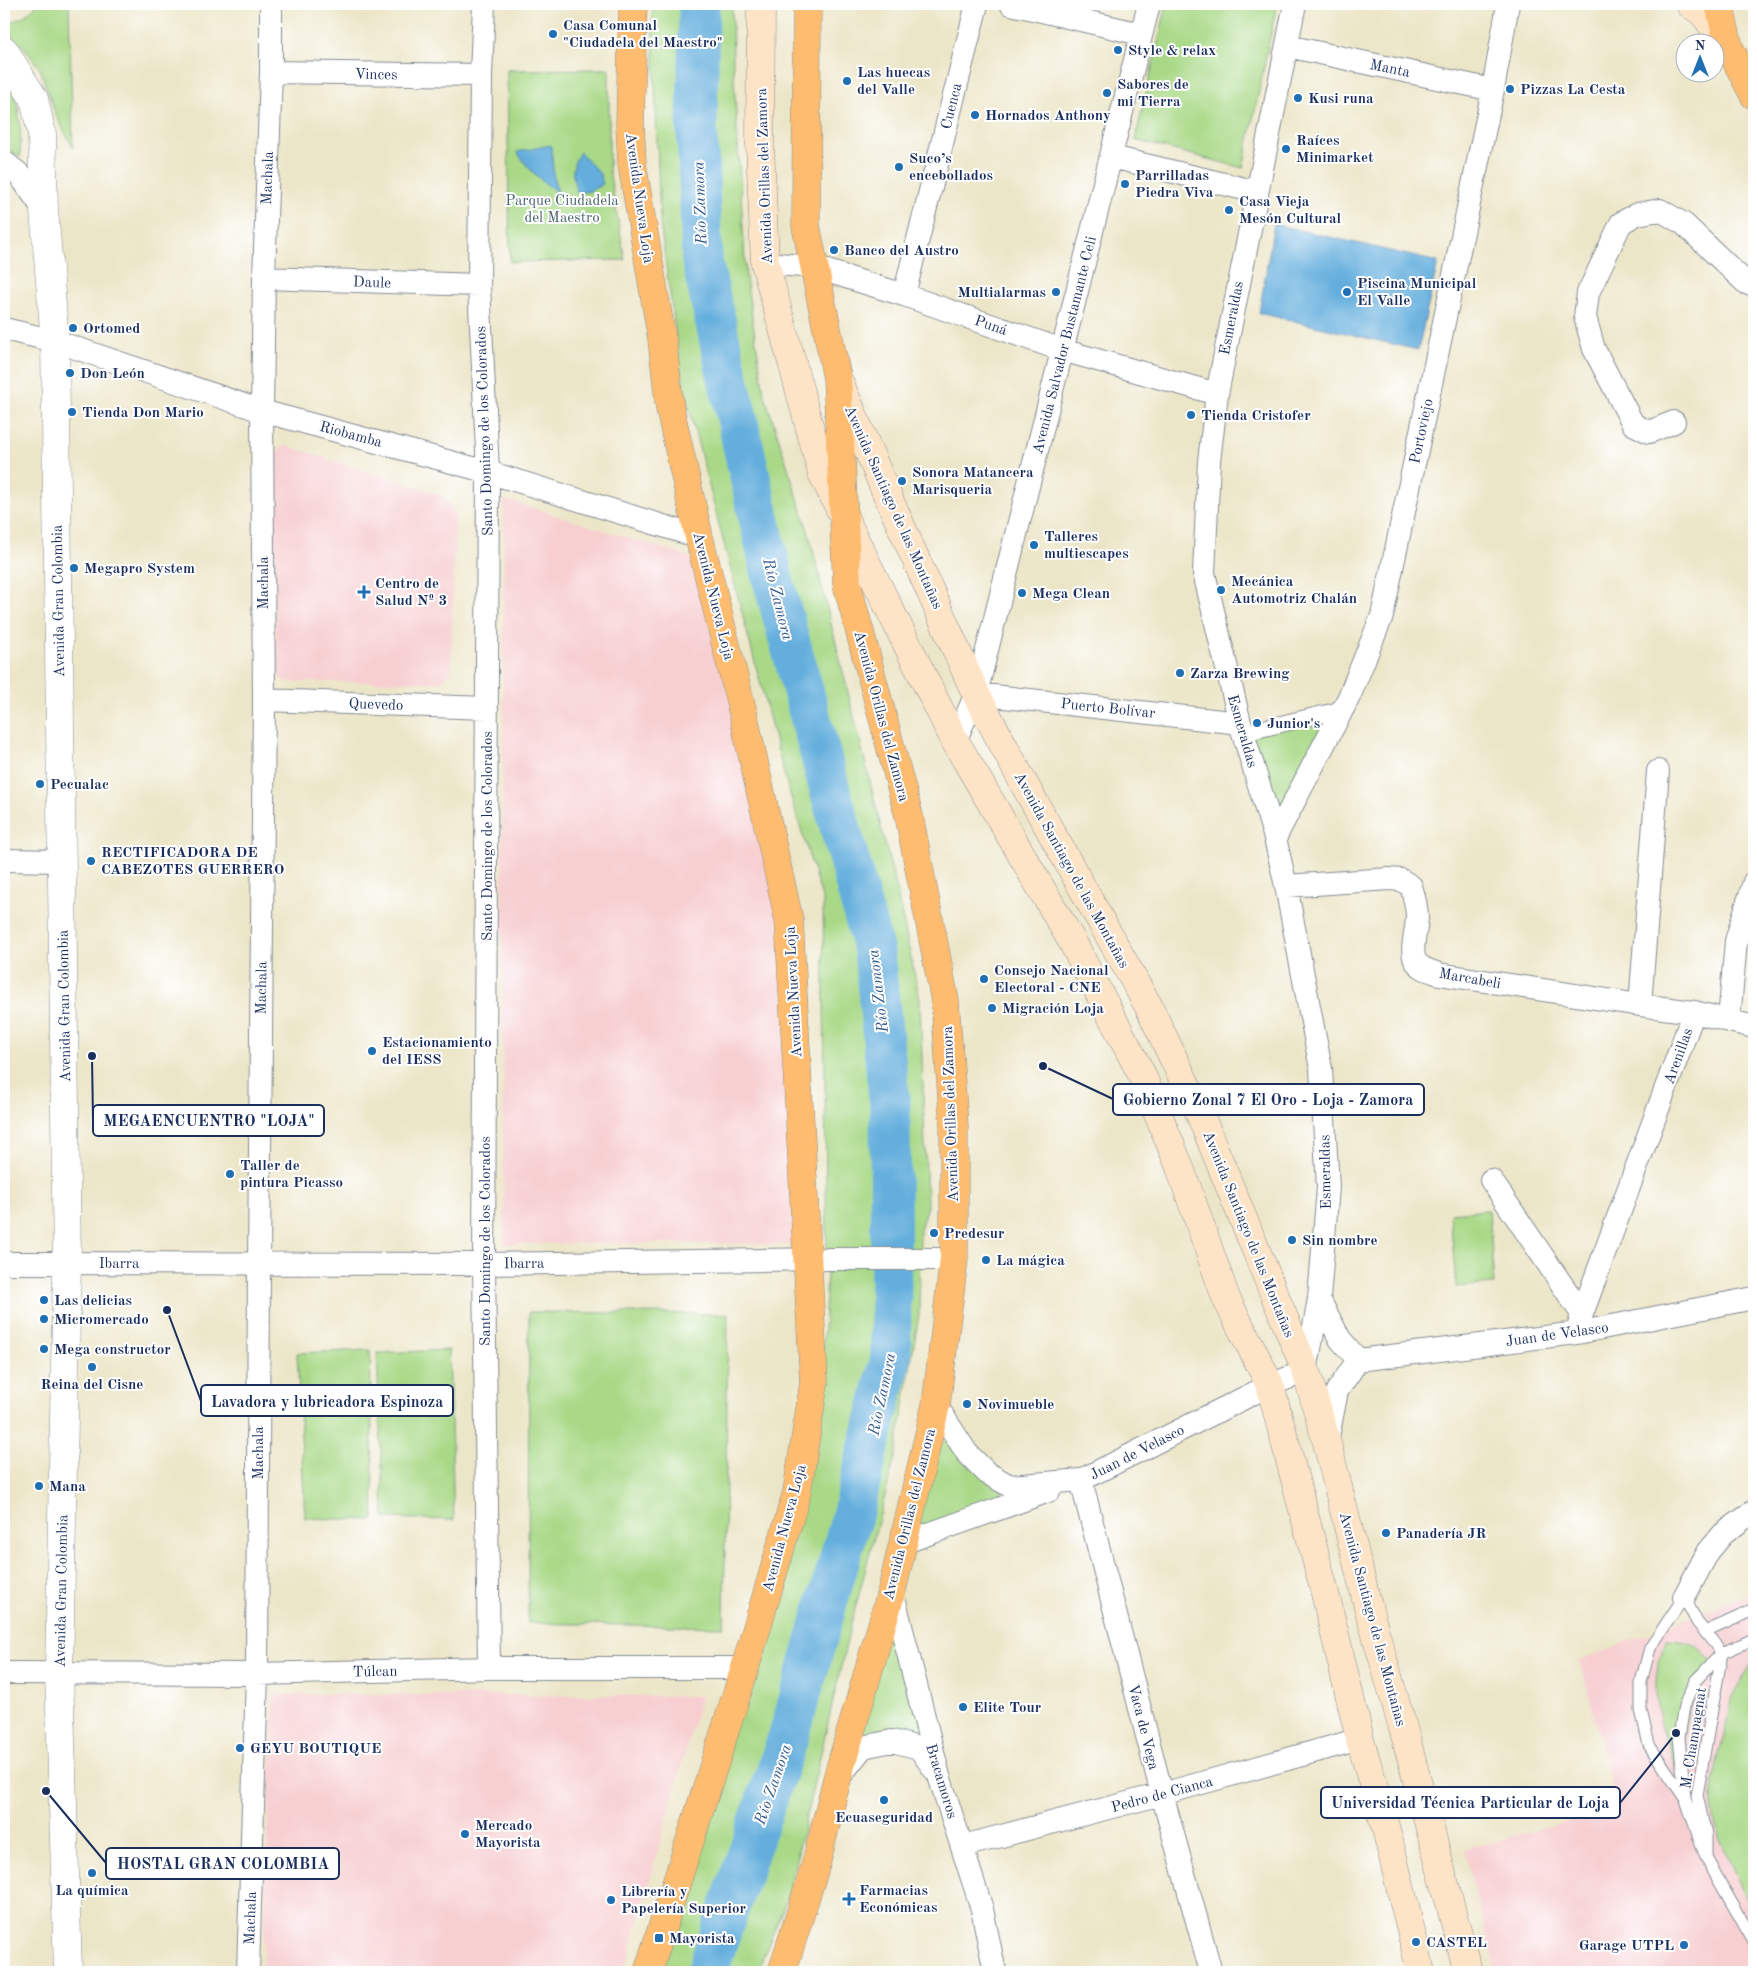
<svg xmlns="http://www.w3.org/2000/svg" width="1758" height="1976" font-family="'Old Standard TT',serif">
<style>
.built{fill:#f7cfd1}
.green{fill:#a9d987;stroke:#628472}
.water{fill:#64aedd;stroke:#406e9e}
.lines{fill:none;stroke-linecap:round;stroke-linejoin:round}
.river{stroke:#64aedd;stroke-width:41}
.service-casing{stroke:#848a93;stroke-width:13}
.pedestrian-casing{stroke:#848a93;stroke-width:18}
.minor-casing{stroke:#848a93;stroke-width:24}
.tertiary-casing{stroke:#848a93;stroke-width:29}
.secondary-casing{stroke:#848a93;stroke-width:29}
.primary-casing{stroke:#848a93;stroke-width:29}
.trunk-casing{stroke:#848a93;stroke-width:29}
.service{stroke:#fff;stroke-width:11}
.pedestrian{stroke:#fff;stroke-width:16}
.minor{stroke:#fff;stroke-width:22}
.tertiary{stroke:#fff;stroke-width:28}
.secondary{stroke:#fee4c6;stroke-width:28}
.primary{stroke:#fdbc70;stroke-width:28}
.trunk{stroke:#fdbc70;stroke-width:28}
.poi-dot{fill:#1f6fb2;stroke:#fff;stroke-width:2}
.labels{text-anchor:middle;stroke-width:4;stroke-linejoin:round;paint-order:stroke}
.poi-label{font-size:15px;font-weight:bold;fill:#1b2f5e;stroke:#fff;text-anchor:start}
.street-label{font-size:15px;fill:#1b2f5e;stroke:#fff}
.park-label{font-size:15px;fill:#46626a;stroke:#fff}
.water-label{font-size:16px;font-style:italic;fill:#355b8a;stroke:#fff}
.leader{fill:none;stroke:#1b2f5e;stroke-width:2}
.callout-dot{fill:#1b2f5e;stroke:#fff;stroke-width:2}
.callout{fill:#fff;stroke:#1b2f5e;stroke-width:2}
.callout-label{font-size:16px;text-anchor:middle;font-weight:bold;fill:#1b2f5e}
</style>
<rect width="100%" height="100%" fill="#fff"/>
<filter id="ink" filterUnits="userSpaceOnUse"><feTurbulence type="fractalNoise" baseFrequency=".02" numOctaves="2"/><feDisplacementMap in="SourceGraphic" scale="10" xChannelSelector="R" yChannelSelector="G"/><feConvolveMatrix kernelMatrix="1 2 1 2 8 2 1 2 1" color-interpolation-filters="sRGB"/></filter>
<filter id="wash" filterUnits="userSpaceOnUse"><feTurbulence type="fractalNoise" baseFrequency=".0096" numOctaves="4" result="noise"/><feDisplacementMap in="SourceGraphic" scale="20" xChannelSelector="R" yChannelSelector="G"/><feGaussianBlur stdDeviation="1.12" result="paint"/><feColorMatrix in="noise" values="0 0 0 0 0 0 0 0 0 0 0 0 0 0 0 0 0 1.4 0 .05"/><feComposite in="paint" operator="in"/></filter>
<g filter="url(#wash)">
<rect width="100%" height="100%" fill="#ece6c8"/>
<!-- built -->
<path class="built" d="M285,445L444,496L455,512L451,671L442,682H285L275,674V453Z
M504,499L696,559L776,890L798,1245L682,1243L504,1244L502,913Z
M1754,1592V1972H1496L1464,1850L1616,1807L1580,1660Z
M273,1694L701,1696L624,1972H262Z"/>
<!-- green -->
<path class="green" d="M38,4H69L73,148L55,113L40,69L24,47L4,29V25L23,17Z
M652,4H732L733,63L746,278L764,393L808,530L895,883L920,1000L927,1206L920,1229L919,1314L896,1454L850,1628L787,1899L757,1972H661L819,1428L827,1273L823,901L784,774L683,386L660,223Z
M1167,4H1277L1243,168L1135,140Z
M609,69V170L625,260L510,262L507,70Z
M4,72C20,98 22,127 20,157L4,147Z
M1344,709L1275,838L1243,733Z
M1489,1210L1494,1284L1456,1287L1450,1213Z
M529,1312L728,1314L724,1627L528,1623Z
M370,1350L374,1520L305,1518L297,1353Z
M449,1350L454,1520L384,1518L377,1353Z
M936,1405L952,1433L1035,1496L903,1543Z
M892,1590L939,1776L919,1748L863,1747L837,1779Z
M1666,1640C1697,1641 1700,1646 1716,1671C1687,1692 1683,1736 1676,1768C1659,1722 1646,1688 1666,1640Z
M1754,1663V1914L1718,1837L1712,1797L1717,1763L1734,1692L1751,1665Z"/>
<!-- water -->
<path class="water" d="M551,145L554,180L558,192C540,181 529,170 517,152Z
M580,152L600,174L603,184L590,191L577,193C572,175 570,168 580,152Z
M1274,224L1438,262L1418,350L1259,313Z"/>
<g class="lines">
<!-- river -->
<path class="river" d="M699,4L697,128L702,261L773,580L874,952L890,1106L891,1357L852,1516L789,1735L707,1972"/>
</g>
</g>
<g filter="url(#ink)">
<g class="lines">
<defs>
<path id="service" d="M1705,1632L1754,1610
M1722,1653L1697,1795L1706,1836V1858L1754,1942
M1685,1797L1679,1737L1684,1706L1695,1681L1722,1653L1754,1639
M1706,1858L1686,1800L1649,1745L1641,1710V1682L1650,1648L1684,1597L1697,1622L1722,1653"/>
<path id="pedestrian" d="M1243,733L1344,709"/>
<path id="minor" d="M484,4L481,75L479,285L488,472L484,1264L489,1668
M1011,4L1141,34
M1287,46L1493,90
M271,72L481,75
M1112,157L1257,192
M4,162L18,173L44,210
M765,263L814,267L904,295L1062,350L1217,394
M264,278L479,285
M904,295L977,4
M4,329L55,341L262,411L488,472L699,537
M1674,422L1649,432L1633,424L1594,349L1585,317L1588,293L1621,223L1637,214L1660,210L1684,224L1746,283L1754,286
M976,694L1240,723
M264,700L487,708
M955,741L976,694L1149,4
M1658,771L1640,1005L1694,1012L1754,1027
M1275,838L1349,697L1382,616L1493,90L1508,4
M4,860L62,861
M1286,886L1389,879L1401,880L1411,886C1414,896 1417,906 1417,917C1417,929 1410,949 1415,960C1420,969 1431,971 1439,974L1640,1005
M1729,1020L1736,941L1754,882
M1491,1180L1582,1314
M4,1263L484,1264L831,1259H954
M1319,1299L1340,1339L1358,1360
M1577,1333L1582,1314L1694,1012
M936,1405L967,1453L987,1473L1010,1486L1081,1480L1270,1385L1306,1371L1319,1299L1328,1187L1321,1069L1286,886L1275,838L1240,723L1204,573L1209,461L1217,394L1295,4
M1327,1442L1337,1391L1358,1360L1577,1333L1754,1298
M1081,1480L1162,1794L1211,1972
M903,1543L1049,1491
M892,1590L939,1776L982,1909L995,1972
M1684,1597L1708,1552L1723,1534L1754,1511
M4,1673L257,1674L489,1668H745
M840,1776L863,1747L892,1741L919,1748L934,1769
M963,1846L1162,1794L1360,1739
M248,1972L257,1674L259,1263L264,700L262,411L264,278L271,72V4"/>
<path id="tertiary" d="M4,50L34,99L42,134L44,210L55,341L67,1264L59,1673L68,1972"/>
<path id="secondary" d="M761,4L760,146L765,263L822,473L955,741L1073,943L1141,1073L1179,1165L1226,1298L1270,1385L1325,1593L1360,1739L1387,1833L1421,1972
M1690,4L1702,12L1729,47
M838,379L885,490L976,694L1023,782L1149,1007L1199,1112L1306,1371L1327,1443L1370,1614L1407,1742L1468,1972"/>
<path id="primary" d="M633,4L630,125L632,164L662,339L670,409L699,537L743,713L789,920L814,1383L797,1492L745,1668L648,1972
M782,1972L816,1864L837,1779L892,1590L936,1405L954,1259V1126L945,1001L909,816L847,584L837,378L806,226L807,4"/>
<path id="trunk" d="M1719,4L1729,47L1754,95"/>
</defs>
<!-- service casing -->
<use href="#service" class="service-casing"/>
<!-- pedestrian casing -->
<use href="#pedestrian" class="pedestrian-casing"/>
<!-- minor casing -->
<use href="#minor" class="minor-casing"/>
<!-- tertiary casing -->
<use href="#tertiary" class="tertiary-casing"/>
<!-- secondary casing -->
<use href="#secondary" class="secondary-casing"/>
<!-- primary casing -->
<use href="#primary" class="primary-casing"/>
<!-- trunk casing -->
<use href="#trunk" class="trunk-casing"/>
<!-- service -->
<use href="#service" class="service"/>
<!-- pedestrian -->
<use href="#pedestrian" class="pedestrian"/>
<!-- minor -->
<use href="#minor" class="minor"/>
<!-- tertiary -->
<use href="#tertiary" class="tertiary"/>
<!-- secondary -->
<use href="#secondary" class="secondary"/>
<!-- primary -->
<use href="#primary" class="primary"/>
<!-- trunk -->
<use href="#trunk" class="trunk"/>
</g>
</g>
<!-- markers -->
<g class="poi-dot">
<circle cx="553" cy="34" r="5"/>
<circle cx="1118" cy="50" r="5"/>
<circle cx="847" cy="81" r="5"/>
<circle cx="1510" cy="89" r="5"/>
<circle cx="1107" cy="93" r="5"/>
<circle cx="1298" cy="98" r="5"/>
<circle cx="975" cy="115" r="5"/>
<circle cx="1286" cy="149" r="5"/>
<circle cx="899" cy="167" r="5"/>
<circle cx="1125" cy="184" r="5"/>
<circle cx="1229" cy="210" r="5"/>
<circle cx="834" cy="250" r="5"/>
<circle cx="1056" cy="292" r="5"/>
<circle cx="1347" cy="292" r="5"/>
<circle cx="73" cy="328" r="5"/>
<circle cx="70" cy="373" r="5"/>
<circle cx="72" cy="412" r="5"/>
<circle cx="1191" cy="415" r="5"/>
<circle cx="902" cy="481" r="5"/>
<circle cx="1034" cy="545" r="5"/>
<circle cx="74" cy="568" r="5"/>
<circle cx="1221" cy="590" r="5"/>
<path d="M361.5 584.5h5v5h5v5h-5v5h-5v-5h-5v-5h5z"/>
<circle cx="1022" cy="593" r="5"/>
<circle cx="1180" cy="673" r="5"/>
<circle cx="1257" cy="723" r="5"/>
<circle cx="40" cy="784" r="5"/>
<circle cx="91" cy="861" r="5"/>
<circle cx="984" cy="979" r="5"/>
<circle cx="992" cy="1008" r="5"/>
<circle cx="372" cy="1051" r="5"/>
<circle cx="230" cy="1174" r="5"/>
<circle cx="934" cy="1233" r="5"/>
<circle cx="1292" cy="1240" r="5"/>
<circle cx="986" cy="1260" r="5"/>
<circle cx="44" cy="1300" r="5"/>
<circle cx="44" cy="1319" r="5"/>
<circle cx="44" cy="1349" r="5"/>
<circle cx="92" cy="1367" r="5"/>
<circle cx="967" cy="1404" r="5"/>
<circle cx="39" cy="1486" r="5"/>
<circle cx="1386" cy="1533" r="5"/>
<circle cx="963" cy="1707" r="5"/>
<circle cx="240" cy="1748" r="5"/>
<circle cx="884" cy="1800" r="5"/>
<circle cx="465" cy="1834" r="5"/>
<circle cx="92" cy="1873" r="5"/>
<path d="M846.5 1891.5h5v5h5v5h-5v5h-5v-5h-5v-5h5z"/>
<circle cx="611" cy="1900" r="5"/>
<rect x="654" y="1933" width="10" height="10" rx="2.5"/>
<circle cx="1416" cy="1942" r="5"/>
<circle cx="1684" cy="1945" r="5"/>
</g>
<g class="labels">
<!-- poi labels -->
<g class="poi-label">
<text x="563" y="30">Casa Comunal<tspan x="563" dy="17">"Ciudadela del Maestro"</tspan></text>
<text x="1128" y="55">Style &amp; relax</text>
<text x="857" y="77">Las huecas<tspan x="857" dy="17">del Valle</tspan></text>
<text x="1117" y="89">Sabores de<tspan x="1117" dy="17">mi Tierra</tspan></text>
<text x="1520" y="94">Pizzas La Cesta</text>
<text x="1308" y="103">Kusi runa</text>
<text x="985" y="120">Hornados Anthony</text>
<text x="1296" y="145">Raíces<tspan x="1296" dy="17">Minimarket</tspan></text>
<text x="909" y="163">Suco’s<tspan x="909" dy="17">encebollados</tspan></text>
<text x="1135" y="180">Parrilladas<tspan x="1135" dy="17">Piedra Viva</tspan></text>
<text x="1239" y="206">Casa Vieja<tspan x="1239" dy="17">Mesón Cultural</tspan></text>
<text x="844" y="255">Banco del Austro</text>
<text x="1357" y="288">Piscina Municipal<tspan x="1357" dy="17">El Valle</tspan></text>
<text x="1046" y="297" text-anchor="end">Multialarmas</text>
<text x="83" y="333">Ortomed</text>
<text x="80" y="378">Don León</text>
<text x="82" y="417">Tienda Don Mario</text>
<text x="1201" y="420">Tienda Cristofer</text>
<text x="912" y="477">Sonora Matancera<tspan x="912" dy="17">Marisqueria</tspan></text>
<text x="1044" y="541">Talleres<tspan x="1044" dy="17">multiescapes</tspan></text>
<text x="84" y="573">Megapro System</text>
<text x="1231" y="586">Mecánica<tspan x="1231" dy="17">Automotriz Chalán</tspan></text>
<text x="375" y="588">Centro de<tspan x="375" dy="17">Salud Nº 3</tspan></text>
<text x="1032" y="598">Mega Clean</text>
<text x="1190" y="678">Zarza Brewing</text>
<text x="1267" y="728">Junior's</text>
<text x="50" y="789">Pecualac</text>
<text x="101" y="857">RECTIFICADORA DE<tspan x="101" dy="17">CABEZOTES GUERRERO</tspan></text>
<text x="994" y="975">Consejo Nacional<tspan x="994" dy="17">Electoral - CNE</tspan></text>
<text x="1002" y="1013">Migración Loja</text>
<text x="382" y="1047">Estacionamiento<tspan x="382" dy="17">del IESS</tspan></text>
<text x="240" y="1170">Taller de<tspan x="240" dy="17">pintura Picasso</tspan></text>
<text x="944" y="1238">Predesur</text>
<text x="1302" y="1245">Sin nombre</text>
<text x="996" y="1265">La mágica</text>
<text x="54" y="1305">Las delicias</text>
<text x="54" y="1324">Micromercado</text>
<text x="54" y="1354">Mega constructor</text>
<text x="92" y="1389" text-anchor="middle">Reina del Cisne</text>
<text x="977" y="1409">Novimueble</text>
<text x="49" y="1491">Mana</text>
<text x="1396" y="1538">Panadería JR</text>
<text x="973" y="1712">Elite Tour</text>
<text x="250" y="1753">GEYU BOUTIQUE</text>
<text x="884" y="1822" text-anchor="middle">Ecuaseguridad</text>
<text x="475" y="1830">Mercado<tspan x="475" dy="17">Mayorista</tspan></text>
<text x="92" y="1895" text-anchor="middle">La química</text>
<text x="859" y="1895">Farmacias<tspan x="859" dy="17">Económicas</tspan></text>
<text x="621" y="1896">Librería y<tspan x="621" dy="17">Papelería Superior</tspan></text>
<text x="669" y="1943">Mayorista</text>
<text x="1426" y="1947">CASTEL</text>
<text x="1674" y="1950" text-anchor="end">Garage UTPL</text>
</g>
<!-- street labels -->
<g class="street-label">
<text transform="translate(1390 68) rotate(12)" y="5">Manta</text>
<text transform="translate(376 74) rotate(1)" y="5">Vinces</text>
<text transform="translate(951 106) rotate(-76)" y="5">Cuenca</text>
<text transform="translate(764 176) rotate(-92)" y="5">Avenida Orillas del Zamora</text>
<text transform="translate(267 178) rotate(-88)" y="5">Machala</text>
<text transform="translate(640 198) rotate(82)" y="5">Avenida Nueva Loja</text>
<text transform="translate(372 282) rotate(2)" y="5">Daule</text>
<text transform="translate(1231 318) rotate(-79)" y="5">Esmeraldas</text>
<text transform="translate(991 325) rotate(19)" y="5">Puná</text>
<text transform="translate(1064 345) rotate(-76)" y="5">Avenida Salvador Bustamante Celi</text>
<text transform="translate(484 431) rotate(-92)" y="5">Santo Domingo de los Colorados</text>
<text transform="translate(1421 431) rotate(-78)" y="5">Portoviejo</text>
<text transform="translate(351 434) rotate(15)" y="5">Riobamba</text>
<text transform="translate(894 507) rotate(66)" y="5">Avenida Santiago de las Montañas</text>
<text transform="translate(263 583) rotate(-90)" y="5">Machala</text>
<text transform="translate(714 596) rotate(76)" y="5">Avenida Nueva Loja</text>
<text transform="translate(58 601) rotate(-91)" y="5">Avenida Gran Colombia</text>
<text transform="translate(376 704) rotate(2)" y="5">Quevedo</text>
<text transform="translate(1108 708) rotate(6)" y="5">Puerto Bolívar</text>
<text transform="translate(882 716) rotate(75)" y="5">Avenida Orillas del Zamora</text>
<text transform="translate(1243 731) rotate(74)" y="5">Esmeraldas</text>
<text transform="translate(487 836) rotate(-90)" y="5">Santo Domingo de los Colorados</text>
<text transform="translate(1072 870) rotate(61)" y="5">Avenida Santiago de las Montañas</text>
<text transform="translate(1470 978) rotate(10)" y="5">Marcabeli</text>
<text transform="translate(261 988) rotate(-89)" y="5">Machala</text>
<text transform="translate(793 992) rotate(-93)" y="5">Avenida Nueva Loja</text>
<text transform="translate(64 1006) rotate(-91)" y="5">Avenida Gran Colombia</text>
<text transform="translate(1678 1056) rotate(-70)" y="5">Arenillas</text>
<text transform="translate(950 1114) rotate(-92)" y="5">Avenida Orillas del Zamora</text>
<text transform="translate(1325 1172) rotate(-91)" y="5">Esmeraldas</text>
<text transform="translate(1249 1234) rotate(68)" y="5">Avenida Santiago de las Montañas</text>
<text transform="translate(485 1241) rotate(-90)" y="5">Santo Domingo de los Colorados</text>
<text x="119" y="1268">Ibarra</text>
<text transform="translate(524 1263) rotate(-1)" y="5">Ibarra</text>
<text transform="translate(1557 1334) rotate(-8)" y="5">Juan de Velasco</text>
<text transform="translate(1137 1452) rotate(-27)" y="5">Juan de Velasco</text>
<text transform="translate(258 1453) rotate(-90)" y="5">Machala</text>
<text transform="translate(909 1514) rotate(-76)" y="5">Avenida Orillas del Zamora</text>
<text transform="translate(784 1528) rotate(-75)" y="5">Avenida Nueva Loja</text>
<text transform="translate(61 1591) rotate(-89)" y="5">Avenida Gran Colombia</text>
<text transform="translate(1373 1619) rotate(75)" y="5">Avenida Santiago de las Montañas</text>
<text transform="translate(375 1671) rotate(-1)" y="5">Túlcan</text>
<text transform="translate(1144 1727) rotate(76)" y="5">Vaca de Vega</text>
<text transform="translate(1693 1738) rotate(-81)" y="5">M. Champagnat</text>
<text transform="translate(942 1781) rotate(73)" y="5">Bracamoros</text>
<text transform="translate(1162 1794) rotate(-15)" y="5">Pedro de Cianca</text>
<text transform="translate(250 1918) rotate(-88)" y="5">Machala</text>
</g>
<!-- park labels -->
<g class="park-label">
<text x="562" y="205">Parque Ciudadela<tspan x="562" dy="17">del Maestro</tspan></text>
</g>
<!-- water labels -->
<g class="water-label">
<text transform="translate(699 203) rotate(-92)" y="6">Río Zamora</text>
<text transform="translate(779 599) rotate(76)" y="6">Río Zamora</text>
<text transform="translate(877 991) rotate(-97)" y="6">Río Zamora</text>
<text transform="translate(881 1394) rotate(-78)" y="6">Río Zamora</text>
<text transform="translate(772 1784) rotate(-71)" y="6">Río Zamora</text>
</g>
</g>
<!-- callouts -->
<path class="leader" d="M1043 1066L1113 1099M92 1056L93 1120M167 1310L201 1401M1676 1733L1620 1803M46 1791L106 1863"/>
<g class="callout-dot">
<circle cx="1043" cy="1066" r="5"/>
<circle cx="92" cy="1056" r="5"/>
<circle cx="167" cy="1310" r="5"/>
<circle cx="1676" cy="1733" r="5"/>
<circle cx="46" cy="1791" r="5"/>
</g>
<g class="callout">
<rect x="1113" y="1084" width="311" height="31" rx="5"/>
<rect x="93" y="1105" width="231" height="31" rx="5"/>
<rect x="201" y="1385" width="252" height="31" rx="5"/>
<rect x="1321" y="1787" width="299" height="31" rx="5"/>
<rect x="106" y="1848" width="233" height="31" rx="5"/>
</g>
<g class="callout-label">
<text x="1268" y="1105">Gobierno Zonal 7 El Oro - Loja - Zamora</text>
<text x="209" y="1126">MEGAENCUENTRO "LOJA"</text>
<text x="327" y="1407">Lavadora y lubricadora Espinoza</text>
<text x="1470" y="1808">Universidad Técnica Particular de Loja</text>
<text x="223" y="1869">HOSTAL GRAN COLOMBIA</text>
</g>
<!-- margin -->
<rect width="1758" height="1976" fill="none" stroke="#fff" stroke-width="20"/>
<!-- north arrow -->
<g transform="translate(1700 58)"><circle r="24" fill="#ffffff" stroke="#a4acbf"/>
<path d="M0-4L9 19L0 12L-9 19Z" fill="#1f6fb2"/>
<text y="-8" font-size="14" font-weight="bold" text-anchor="middle" fill="#1b2f5e">N</text>
</g>
</svg>
